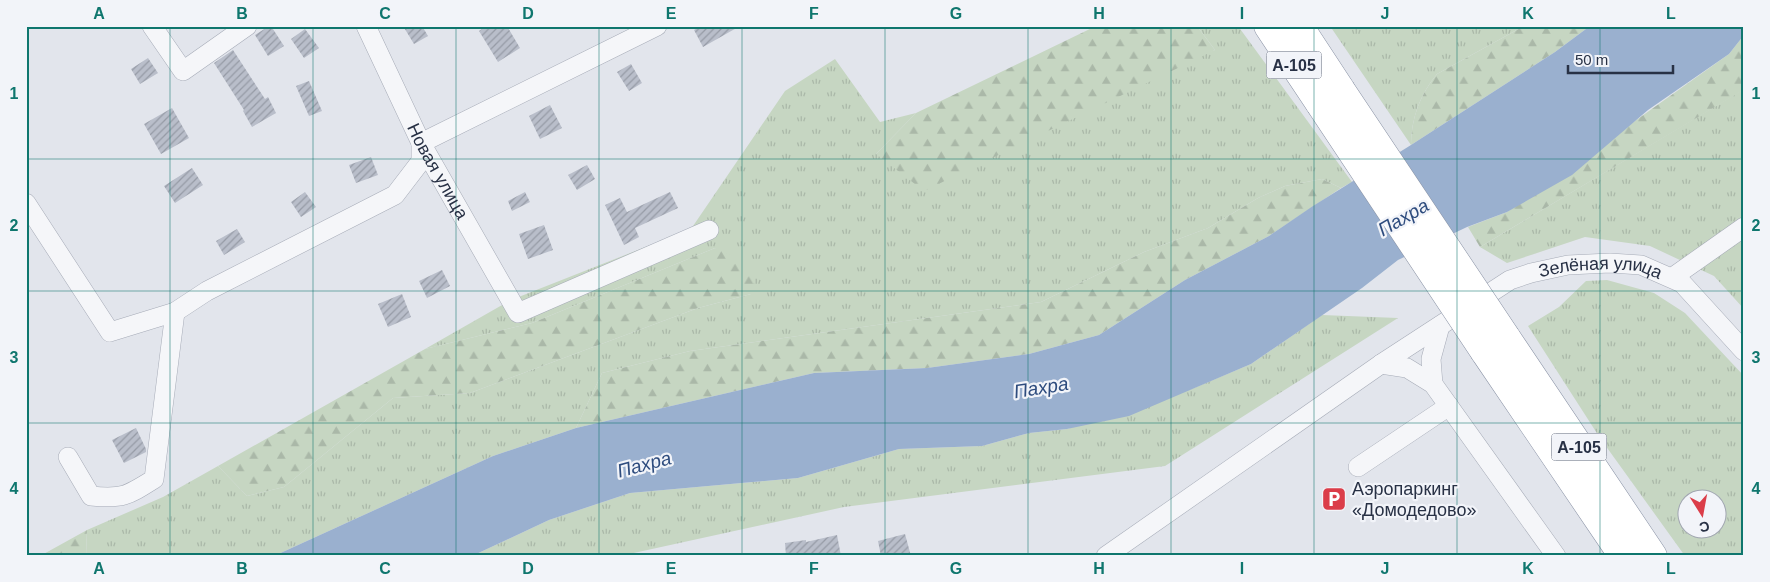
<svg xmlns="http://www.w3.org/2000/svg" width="1770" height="582" font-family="Arial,sans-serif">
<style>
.grass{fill:url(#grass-tufts);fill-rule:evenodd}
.forest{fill:url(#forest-firs)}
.water{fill:#9ab0cf}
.building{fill:url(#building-hatch)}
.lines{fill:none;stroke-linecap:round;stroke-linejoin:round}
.minor-casing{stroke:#a6abb7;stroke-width:20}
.highway-casing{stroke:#8891a4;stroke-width:29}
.minor{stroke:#f5f6f9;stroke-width:19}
.highway{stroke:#fff;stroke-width:28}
.highway-bridge-casing{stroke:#8891a4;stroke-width:29;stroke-linecap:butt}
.highway-bridge{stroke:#fff;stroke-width:28}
.grid{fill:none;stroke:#0f766e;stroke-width:1;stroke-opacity:0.55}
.labels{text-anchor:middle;stroke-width:4.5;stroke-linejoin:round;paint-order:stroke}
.shield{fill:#f2f4f9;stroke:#656c7b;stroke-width:1}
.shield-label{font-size:16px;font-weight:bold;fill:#283145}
.street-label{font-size:18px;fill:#283145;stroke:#f2f4f9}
.poi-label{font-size:18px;fill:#283145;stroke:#f2f4f9;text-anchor:start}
.water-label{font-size:19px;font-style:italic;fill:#2e4c7e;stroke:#f2f4f9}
.neatline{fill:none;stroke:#0f766e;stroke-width:2}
.grid-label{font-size:16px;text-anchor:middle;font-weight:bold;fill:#0f766e}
</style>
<defs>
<pattern id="grass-tufts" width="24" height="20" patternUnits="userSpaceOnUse" patternTransform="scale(1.25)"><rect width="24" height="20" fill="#c6d6c2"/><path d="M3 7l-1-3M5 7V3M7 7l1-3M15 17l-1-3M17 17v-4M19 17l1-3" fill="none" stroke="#aab8a8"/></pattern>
<pattern id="forest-firs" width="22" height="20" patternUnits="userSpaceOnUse" patternTransform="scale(1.25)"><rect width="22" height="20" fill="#c6d6c2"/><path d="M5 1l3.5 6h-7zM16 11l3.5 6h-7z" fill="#aab8a8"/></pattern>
<pattern id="building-hatch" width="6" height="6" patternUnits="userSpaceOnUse" patternTransform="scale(1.25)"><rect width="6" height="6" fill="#b9beca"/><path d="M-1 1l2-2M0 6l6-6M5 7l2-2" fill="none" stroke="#969ba6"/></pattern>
</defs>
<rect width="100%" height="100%" fill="#e2e5ec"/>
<!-- grass -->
<path class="grass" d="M1197,26H1238L1352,182L1341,188L1322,179L1285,186L1258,198L1208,228L1144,252L1041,302L690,351L602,373L576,428L493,456L274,556H86L87,530L163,497L218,466L247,496L284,487L393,398L470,393L698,308L751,294L715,248L532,323L425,349L511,300L691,229L785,91L835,59L880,122L916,113L876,154L1215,50Z
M1330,26H1524L1437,74C1420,94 1411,119 1411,145Z
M1744,89V309L1714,276L1650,246L1585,237L1507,263L1480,247Z
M1607,280L1654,293L1685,313L1744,376V556H1685L1600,438L1528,326L1559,307L1586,281ZM1688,500H1718V530H1688Z
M1322,315L1398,318L1165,466L844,507L620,556H472L549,520L630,493L798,478L899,449L982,446L1029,433L1067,429L1194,388L1251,364Z"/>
<!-- forest -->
<path class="forest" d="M1096,26H1197L1215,50L924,191L876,154L916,113Z
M1524,26H1590L1555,52L1411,145C1411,119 1420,94 1437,74Z
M1744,35V89L1740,92L1480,247L1468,227L1507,212L1729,54Z
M1322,179L1341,188L1269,236L1185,280L1099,335L1029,354L927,368L814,373L576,428L602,373L690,351L1041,302L1144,252L1208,228L1258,198L1285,186Z
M715,248L758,267L751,294L698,308L470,393L393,398L284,487L247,496L218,466L425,349L532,323Z
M87,530L86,556H40Z"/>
<!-- water -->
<path class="water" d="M1590,26H1744V35L1729,54L1648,110L1572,175L1507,212L1467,227L1398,260L1362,288L1251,364L1129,416L1067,429L1029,433L982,446L899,449L798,478L630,493L549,520L472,556H274L493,456L576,428L814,373L927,368L1029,354L1099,335L1185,280L1269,236L1313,206L1411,145L1555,52Z"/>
<!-- building -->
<path class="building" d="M269,26H271L284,46L268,56L255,35Z
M403,26H422L428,36L414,44Z
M486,26H507L520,48L498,62L479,31Z
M701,26H740L703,47L694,30Z
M305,29L319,48L304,58L291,39Z
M233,50L265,99L268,97L276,113L252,127L243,111L244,110L214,63Z
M148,58L158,73L140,84L131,69Z
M631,64L642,83L629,91L617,72Z
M309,81L322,111L309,116L296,86Z
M550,105L562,128L540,139L529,116Z
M172,108L189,138L161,154L144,124Z
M371,157L378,175L356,183L349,165Z
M587,165L595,179L577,190L568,175Z
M192,168L203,185L175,203L164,186Z
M305,192L316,207L301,217L291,202Z
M525,192L530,202L512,211L508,201Z
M670,192L678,208L635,228L639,237L624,245L605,205L620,198L627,212Z
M544,225L553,250L528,259L519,234Z
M237,229L245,242L224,255L216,241Z
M442,270L450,286L427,298L419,281Z
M402,294L411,317L388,327L378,304Z
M136,428L146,449V452L124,463L112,440Z
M905,534L911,556H881L878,541Z
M837,535L841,556H786L785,543L806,540V542Z"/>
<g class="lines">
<defs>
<g id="minor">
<path d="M152,26L183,71L247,26"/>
<path id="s1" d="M366,26L421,143L518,313L709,230"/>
<path d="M26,203L110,332L175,312L207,291L395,195L421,161V143L657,26"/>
<path d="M1673,277L1744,227"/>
<path d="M1381,364L1407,368L1433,384L1556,556"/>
<path d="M1433,384L1431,359L1440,326"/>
<path d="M68,457L91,496C123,499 127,496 154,479L175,312"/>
<path d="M1358,467L1449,406"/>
<path id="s2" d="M1106,556L1381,364L1510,280L1531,273L1568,265L1610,263L1641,265L1682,283L1744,351"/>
</g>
<path id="highway" d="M1268,26L1320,104
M1299,26L1341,90
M1506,337L1653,556
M1484,351L1623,556"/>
</defs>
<!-- minor casing -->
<use href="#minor" class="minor-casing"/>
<!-- highway casing -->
<use href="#highway" class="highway-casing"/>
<!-- minor -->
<use href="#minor" class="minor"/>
<!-- highway -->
<use href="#highway" class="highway"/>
<defs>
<path id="highway-bridge" d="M1341,90L1506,337
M1320,104L1484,351"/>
</defs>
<!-- highway-bridge casing -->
<use href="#highway-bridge" class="highway-bridge-casing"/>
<!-- highway-bridge -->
<use href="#highway-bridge" class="highway-bridge"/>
</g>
<!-- grid -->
<path class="grid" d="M170,26V556M313,26V556M456,26V556M599,26V556M742,26V556M885,26V556M1028,26V556M1171,26V556M1314,26V556M1457,26V556M1600,26V556M26,159H1744M26,291H1744M26,423H1744"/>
<!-- icons -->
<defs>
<symbol id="parking-square" viewBox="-11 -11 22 22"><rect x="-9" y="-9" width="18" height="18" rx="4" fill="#db3d49" stroke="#f2f4f9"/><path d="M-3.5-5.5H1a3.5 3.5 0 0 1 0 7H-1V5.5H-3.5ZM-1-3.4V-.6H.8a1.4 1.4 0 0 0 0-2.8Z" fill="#fff"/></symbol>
</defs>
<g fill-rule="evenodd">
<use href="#parking-square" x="1320" y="485" width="28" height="28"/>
</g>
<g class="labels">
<!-- shield labels -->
<g class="shield">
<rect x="1266.5" y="51.5" width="55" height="27" rx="4"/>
<rect x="1551.5" y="433.5" width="55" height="27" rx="4"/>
</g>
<g class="shield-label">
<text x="1294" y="71">А-105</text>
<text x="1579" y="453">А-105</text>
</g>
<!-- street labels -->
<g class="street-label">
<text dy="6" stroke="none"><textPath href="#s1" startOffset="162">Новая улица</textPath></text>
<text dy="6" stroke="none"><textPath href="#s2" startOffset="582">Зелёная улица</textPath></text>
</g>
<!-- poi labels -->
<g class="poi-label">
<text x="1352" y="495">Аэропаркинг<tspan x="1352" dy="21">«Домодедово»</tspan></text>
</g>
<!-- water labels -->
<g class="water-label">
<text transform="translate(1403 217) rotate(-30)" y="7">Пахра</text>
<text transform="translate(1041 387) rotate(-9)" y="7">Пахра</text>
<text transform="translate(644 464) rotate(-15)" y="7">Пахра</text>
</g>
</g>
<!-- border -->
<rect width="1770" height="582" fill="none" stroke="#f2f4f9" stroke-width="55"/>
<!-- north arrow -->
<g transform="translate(1702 514) rotate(169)"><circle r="24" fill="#f2f4f9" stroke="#a1a6b1"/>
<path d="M0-4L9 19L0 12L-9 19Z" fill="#db3d49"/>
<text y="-8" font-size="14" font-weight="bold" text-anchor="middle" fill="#283145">С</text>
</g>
<!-- scale -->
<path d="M1568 65v8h105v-8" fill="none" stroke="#283145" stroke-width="2.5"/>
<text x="1575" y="65" font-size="15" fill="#283145" stroke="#f2f4f9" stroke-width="4" paint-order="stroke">50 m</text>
<rect x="28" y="28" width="1714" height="526" class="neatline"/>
<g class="grid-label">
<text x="99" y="19">A</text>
<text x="242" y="19">B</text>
<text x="385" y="19">C</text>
<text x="528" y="19">D</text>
<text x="671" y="19">E</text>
<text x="814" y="19">F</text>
<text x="956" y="19">G</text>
<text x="1099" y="19">H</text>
<text x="1242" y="19">I</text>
<text x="1385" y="19">J</text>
<text x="1528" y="19">K</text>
<text x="1671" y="19">L</text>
<text x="14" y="99">1</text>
<text x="1756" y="99">1</text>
<text x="14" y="231">2</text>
<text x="1756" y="231">2</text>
<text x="14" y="363">3</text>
<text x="1756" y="363">3</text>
<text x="14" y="494">4</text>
<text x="1756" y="494">4</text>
<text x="99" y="574">A</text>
<text x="242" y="574">B</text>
<text x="385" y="574">C</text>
<text x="528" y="574">D</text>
<text x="671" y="574">E</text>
<text x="814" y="574">F</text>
<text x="956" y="574">G</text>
<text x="1099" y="574">H</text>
<text x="1242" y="574">I</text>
<text x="1385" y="574">J</text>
<text x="1528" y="574">K</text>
<text x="1671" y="574">L</text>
</g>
</svg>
